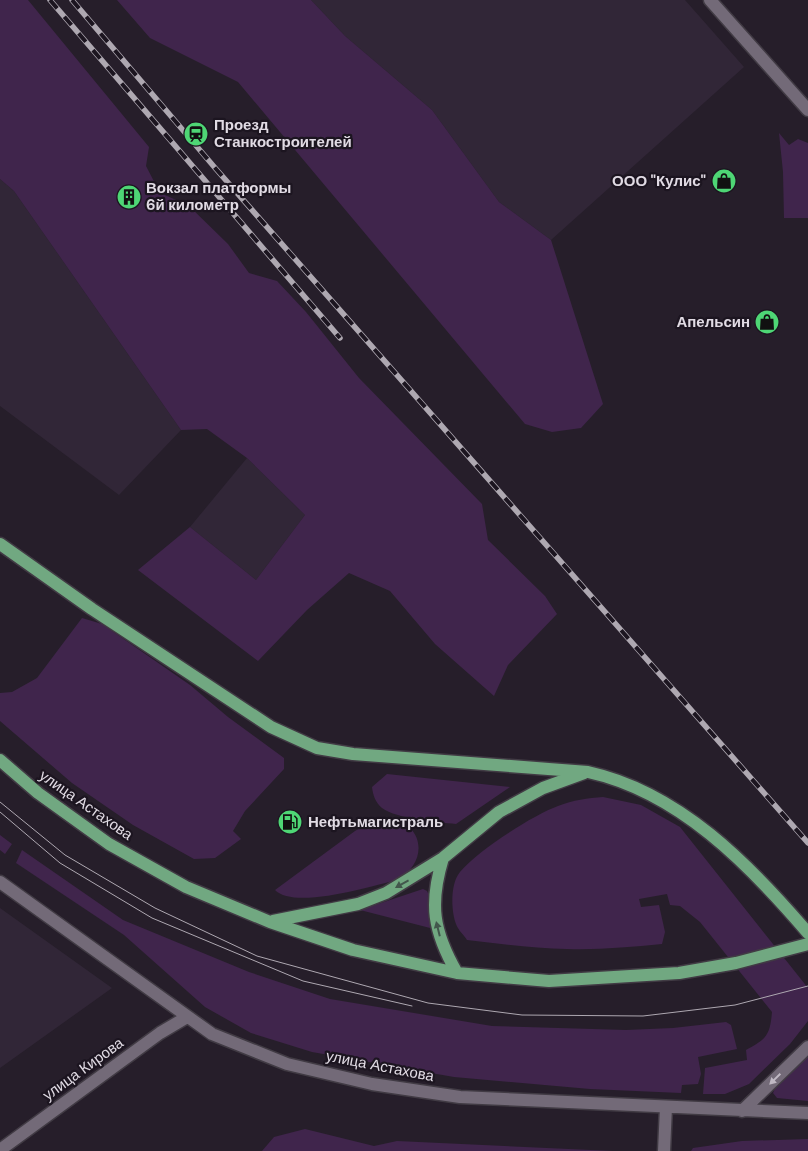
<svg xmlns="http://www.w3.org/2000/svg" width="808" height="1151" font-family="'DM Sans',sans-serif">
<style>
.built{fill:#312637}
.green{fill:#40254c}
.lines{fill:none;stroke-linecap:round;stroke-linejoin:round}
.minor-casing{stroke:#413b44;stroke-width:15}
.major-casing{stroke:#413b44;stroke-width:15}
.minor{stroke:#736a78;stroke-width:12}
.major{stroke:#71a881;stroke-width:12}
.tram{stroke:#aea8b1;stroke-width:1}
.rail-casing{stroke:#aea8b1;stroke-width:5.5}
.rail{stroke:#1c1520;stroke-width:4;stroke-dasharray:11;stroke-linecap:butt}
.oneway{fill:#42574c}
.oneway2{fill:#c0b9c4}
.labels{text-anchor:middle;stroke-width:4.5;stroke-linejoin:round;paint-order:stroke}
.poi-label{font-size:15px;font-weight:bold;fill:#e1dbe4;stroke:#1c1520;text-anchor:start}
.street-label{font-size:15px;fill:#e1dbe4;stroke:#1c1520}
</style>
<rect width="100%" height="100%" fill="#261e2a"/>
<!-- built -->
<path class="built" d="M311,0H685L744,67L551,240L499,202L432,110L345,36Z
M0,179L14,191L181,430L119,495L0,406Z
M247,458L305,515L256,580L190,527Z
M0,908L112,988L0,1068Z"/>
<!-- green -->
<path class="green" d="M0,0H28L149,147L146,166L160,193L188,205L228,244L249,273L277,281L306,312L359,378L482,504L488,540L545,596L557,614L508,665L494,696L435,644L390,591L349,573L307,610L258,661L138,570L190,527L256,580L305,515L247,458L207,429L181,430L14,191L0,179Z
M117,0H311L345,36L432,110L499,202L551,240L603,404L581,428L552,432L525,424L238,82L150,38Z
M779,133L789,145L798,139L808,143V218H784L783,172Z
M82,618L102,624L190,685L228,717L284,758V769L245,811L233,831L241,839L215,858L194,859L133,825L72,783L0,721V693L12,692L37,678Z
M387,774L510,787L456,824C437,822 397,819 382,808C375,802 373,795 372,787Z
M603,797L641,805L680,827L808,988V1021L790,1044L749,1084L725,1094H703L705,1068L747,1060L746,1050C766,1039 770,1036 772,1012L700,922L680,906L670,905L667,894L639,899L641,907L659,905L665,932L662,944C630,947 599,950 567,949C534,948 500,944 467,940C464,935 458,930 456,924C451,911 450,884 460,872C477,851 533,815 558,806C573,800 588,798 603,797Z
M388,818C426,824 428,863 397,880C372,886 294,910 275,890L355,831L367,824Z
M0,835L12,844L5,854L0,850Z
M22,850L123,920L249,972L330,999L492,1026L626,1030L673,1028L726,1022L731,1025L737,1049L698,1057L701,1074L698,1084L682,1085L681,1093L590,1089L454,1077L312,1052L251,1033L205,1007L124,935L16,863Z
M423,889L427,891L430,897L434,929L360,910Z
M808,1055V1101L777,1098L773,1093L777,1084Z
M305,1129L374,1146L397,1141L613,1151H262L274,1137Z
M808,1139V1151H691L693,1148L742,1141Z"/>
<g class="lines">
<defs>
<path id="minor" d="M710,0L808,110
M0,882L212,1034L287,1064L372,1084L460,1097L808,1113
M742,1111L808,1047
M0,1150L160,1033L187,1017
M664,1151L666,1107"/>
<path id="major" d="M0,544L92,609L271,727L317,748L353,754L588,772C679,792 749,864 808,933
M0,760L38,793L109,844L186,887L270,922L353,950L457,973L549,981L679,973L736,963L808,944
M443,858C429,904 433,931 457,973
M273,921L358,904L386,893L443,858L499,812L543,788L584,773"/>
</defs>
<!-- minor casing -->
<use href="#minor" class="minor-casing"/>
<!-- major casing -->
<use href="#major" class="major-casing"/>
<!-- minor -->
<use href="#minor" class="minor"/>
<!-- major -->
<use href="#major" class="major"/>
<!-- tram -->
<path class="tram" d="M0,802L65,855L155,908L257,956L428,1003L522,1015L643,1016L735,1005L808,986
M0,812L60,863L152,918L303,981L412,1006"/>
<defs>
<path id="rail" d="M50,0L340,338
M72,0L216,169L808,843"/>
</defs>
<!-- rail casing -->
<use href="#rail" class="rail-casing"/>
<!-- rail -->
<use href="#rail" class="rail"/>
</g>
<!-- one-way arrows -->
<defs><path id="oneway-solid" d="M-6-.8H1V-3.2L6.5 0L1 3.2V.8H-6Z" transform="scale(1.25)"/></defs>
<g class="oneway">
<use href="#oneway-solid" transform="translate(402 884) rotate(151)"/>
<use href="#oneway-solid" transform="translate(438 929) rotate(-104)"/>
</g>
<use class="oneway2" href="#oneway-solid" transform="translate(775 1079) rotate(136)"/>
<!-- icons -->
<defs>
<symbol id="station-disc" viewBox="-11 -11 22 22"><circle r="9.5" fill="#4ed675" stroke="#1c1520"/><path d="M-3-6H3Q5-6 5-4V2Q5 4 3 4L4.5 6H3L1.5 4h-3L-3 6H-4.5L-3 4Q-5 4-5 2V-4Q-5-6-3-6ZM-3.5-4v3h7v-3ZM-3.5 1v1.5H-2V1ZM2 1v1.5H3.5V1Z" fill="#111"/></symbol>
<symbol id="shop-disc" viewBox="-11 -11 22 22"><circle r="9.5" fill="#4ed675" stroke="#1c1520"/><path d="M-5-2.5h2.3a2.7 3.5 0 0 1 5.4 0H5L5.5 6h-11ZM-1.5-2.5h3a1.5 2.3 0 0 0-3 0Z" fill="#111"/></symbol>
<symbol id="building-disc" viewBox="-11 -11 22 22"><circle r="9.5" fill="#4ed675" stroke="#1c1520"/><path d="M-4-6H4V6H1V3H-1V6H-4ZM-2.5-4.3h1.7v1.8h-1.7ZM.8-4.3h1.7v1.8H.8ZM-2.5-1h1.7V.8h-1.7ZM.8-1h1.7V.8H.8Z" fill="#111"/></symbol>
<symbol id="fuel-disc" viewBox="-11 -11 22 22"><circle r="9.5" fill="#4ed675" stroke="#1c1520"/><path d="M-5.5-6h7V0h2V4h1.3V-2.5L3-4.5l.8-.8L6-3V5H2.5V1h-1V6h-7ZM-4.2-4.7v3.2H.2V-4.7Z" fill="#111"/></symbol>
</defs>
<g fill-rule="evenodd">
<use href="#station-disc" x="182" y="120" width="28" height="28"/>
<use href="#shop-disc" x="710" y="167" width="28" height="28"/>
<use href="#building-disc" x="115" y="183" width="28" height="28"/>
<use href="#shop-disc" x="753" y="308" width="28" height="28"/>
<use href="#fuel-disc" x="276" y="808" width="28" height="28"/>
</g>
<g class="labels">
<!-- poi labels -->
<g class="poi-label">
<text x="214" y="130">Проезд<tspan x="214" dy="17">Станкостроителей</tspan></text>
<text x="706" y="186" text-anchor="end">ООО "Кулис"</text>
<text x="146" y="193">Вокзал платформы<tspan x="146" dy="17">6й километр</tspan></text>
<text x="750" y="327" text-anchor="end">Апельсин</text>
<text x="308" y="827">Нефтьмагистраль</text>
</g>
<!-- street labels -->
<g class="street-label">
<text transform="translate(86 805) rotate(35)" y="5">улица Астахова</text>
<text transform="translate(380 1066) rotate(11)" y="5">улица Астахова</text>
<text transform="translate(83 1069) rotate(-36)" y="5">улица Кирова</text>
</g>
</g>
</svg>
